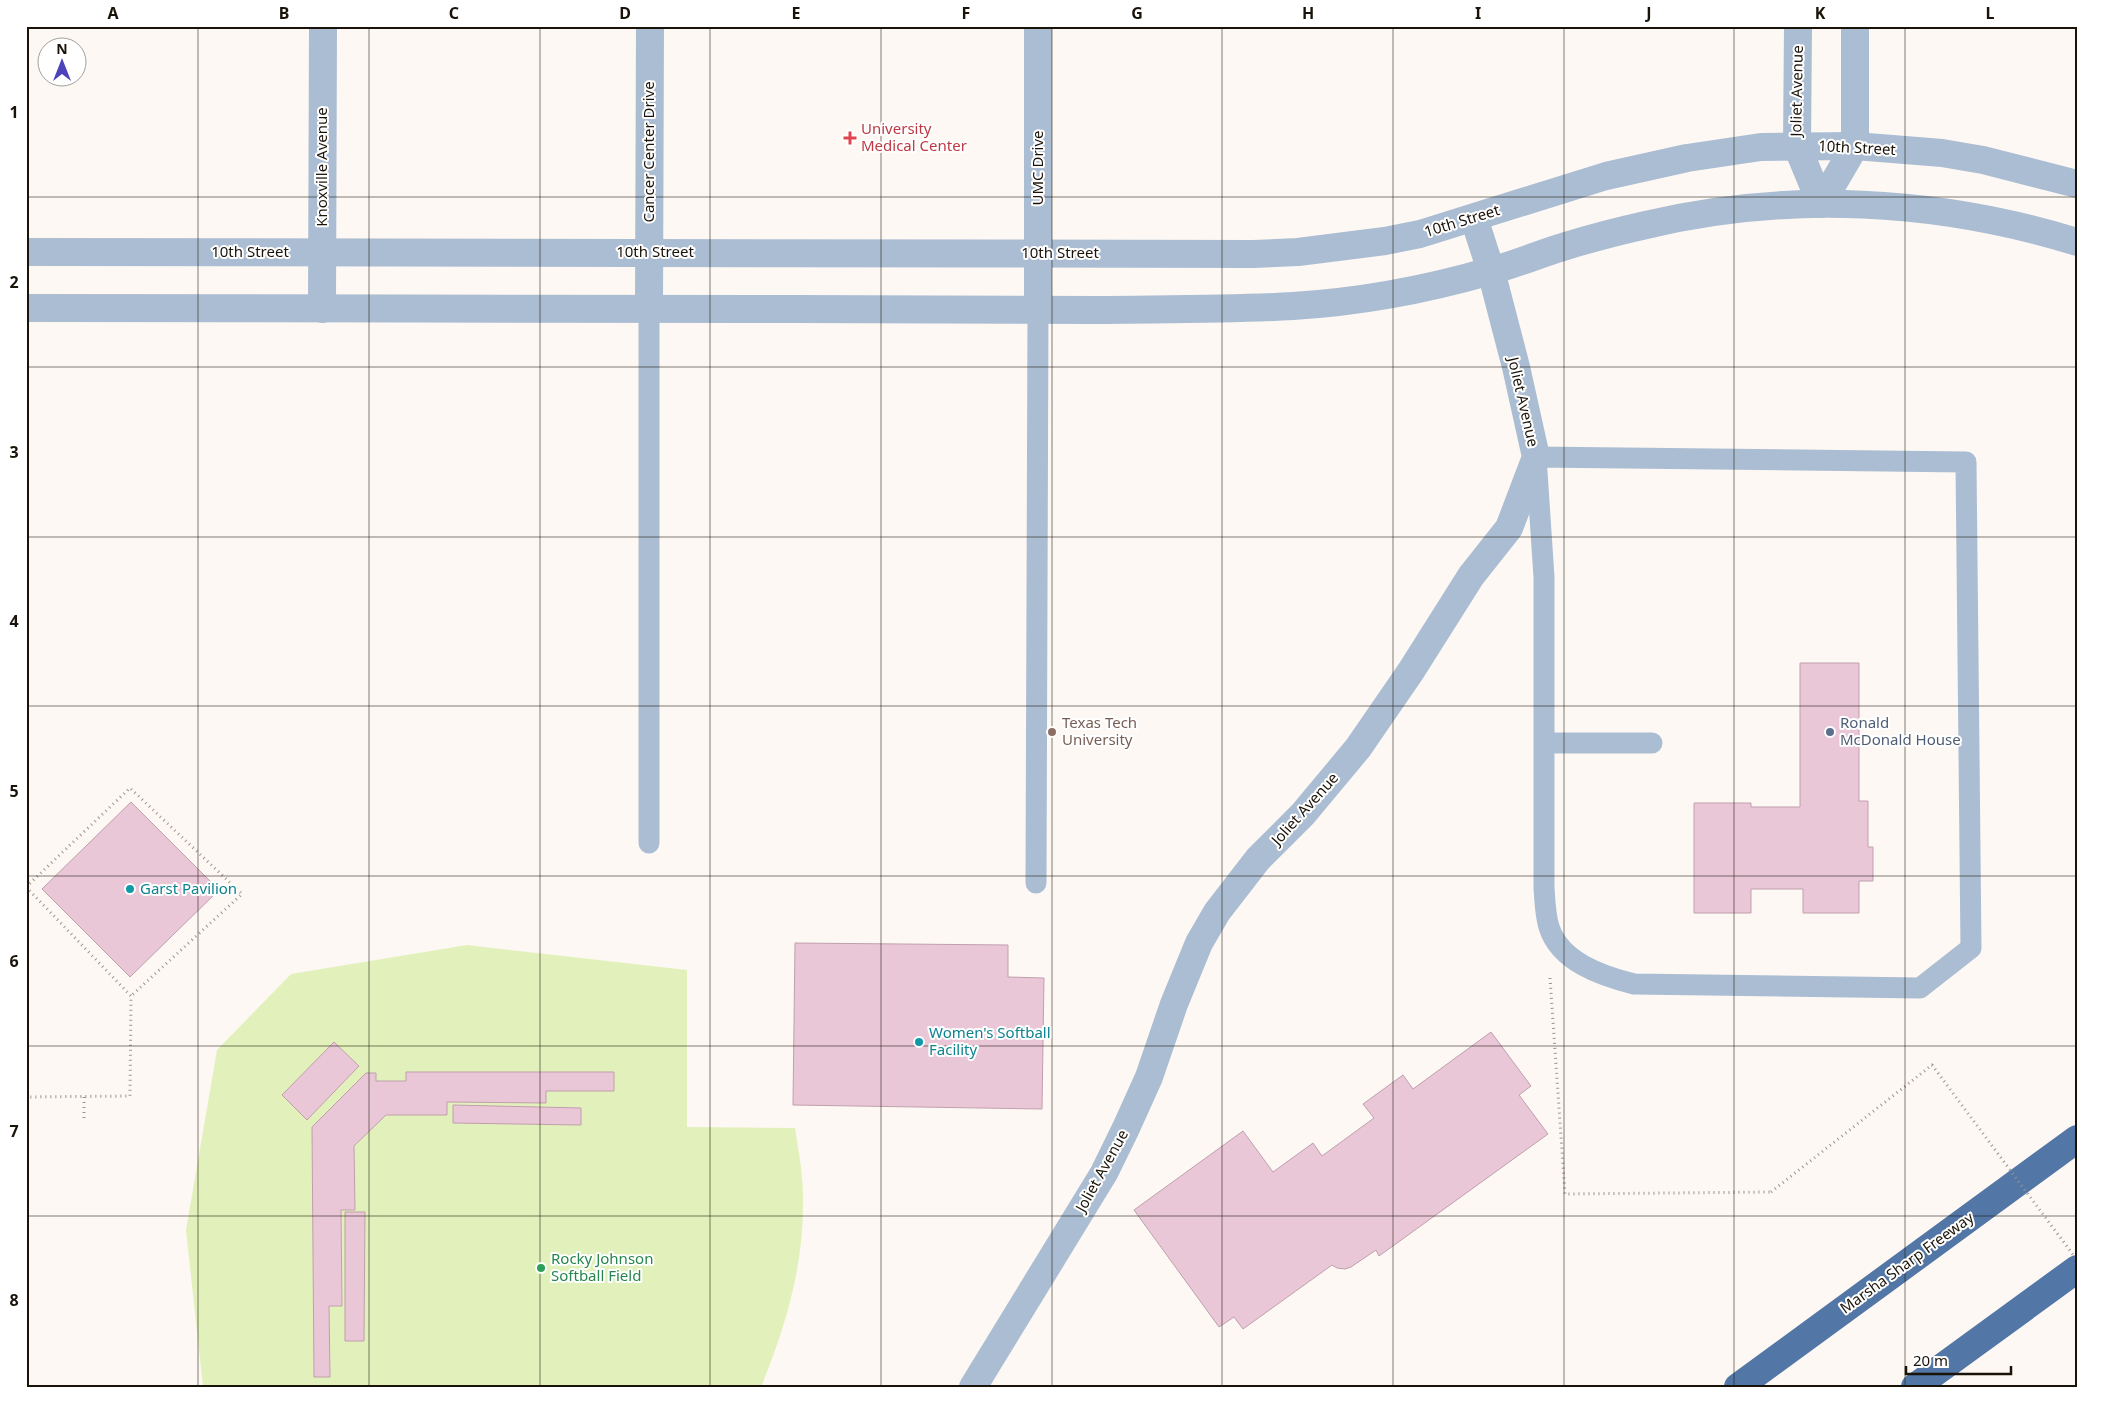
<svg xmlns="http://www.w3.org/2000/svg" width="2103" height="1413" font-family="'Noto Sans',sans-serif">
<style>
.green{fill:#e2f1bb}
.building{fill:#eac7d7;stroke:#c09fad}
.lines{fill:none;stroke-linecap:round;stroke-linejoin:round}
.path{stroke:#9b958e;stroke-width:3;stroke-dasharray:1 4;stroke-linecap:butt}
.service{stroke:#abbdd3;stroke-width:21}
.minor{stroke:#abbdd3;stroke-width:28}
.tertiary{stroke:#abbdd3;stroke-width:28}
.motorway{stroke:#5276a5;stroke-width:28}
.path-bridge{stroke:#9b958e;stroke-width:3;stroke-dasharray:1 4;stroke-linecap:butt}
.grid{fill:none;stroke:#1a1309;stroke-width:1;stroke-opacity:0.55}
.health-dot{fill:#e0444e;stroke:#fff;stroke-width:2}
.education-dot{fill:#8d6e63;stroke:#fff;stroke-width:2}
.service-dot{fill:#5c6f8a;stroke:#fff;stroke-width:2}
.culture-dot{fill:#0f9aa8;stroke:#fff;stroke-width:2}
.leisure-dot{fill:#2e9e5b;stroke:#fff;stroke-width:2}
.labels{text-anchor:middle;stroke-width:4;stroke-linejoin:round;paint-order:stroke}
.street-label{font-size:15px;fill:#1a1309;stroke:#fff}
.health-label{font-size:15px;fill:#be3a42;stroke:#fff;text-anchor:start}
.education-label{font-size:15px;fill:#785e54;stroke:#fff;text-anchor:start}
.service-label{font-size:15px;fill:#4e5e75;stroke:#fff;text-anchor:start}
.culture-label{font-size:15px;fill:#0d838f;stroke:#fff;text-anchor:start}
.leisure-label{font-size:15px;fill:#27864d;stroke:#fff;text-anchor:start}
.neatline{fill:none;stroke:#1a1309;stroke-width:2}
.grid-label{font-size:16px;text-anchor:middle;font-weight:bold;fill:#1a1309}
</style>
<rect width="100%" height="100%" fill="#fdf8f3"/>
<!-- green -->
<path class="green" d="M467,945L687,970V1127L795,1128C799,1154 804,1179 803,1205C803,1269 785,1328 761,1387H203L186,1230L217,1050L291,974Z"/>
<!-- building -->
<path class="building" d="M1800,663H1859V801H1868V847H1873V881H1859V913H1803V889H1751V913H1694V803H1751V807H1800Z
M131,802L219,890L130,977L42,889Z
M795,943L1008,945V977L1044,978L1042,1109L793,1105Z
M1491,1032L1531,1086L1519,1095L1548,1134L1379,1256L1376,1250L1351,1267L1345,1269L1337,1268L1332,1265L1243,1329L1234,1317L1219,1327L1134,1210L1243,1131L1273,1172L1313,1143L1322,1156L1374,1118L1363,1104L1403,1075L1413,1089Z
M334,1042L359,1066L307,1120L282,1095Z
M406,1072H614V1091H546V1103L447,1102V1115H386L354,1146L355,1210H341L342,1306H329L330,1377H314L312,1127L366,1073H376V1081H406Z
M453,1105L581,1108V1125L453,1123Z
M345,1212H365L364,1341H345Z"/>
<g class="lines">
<!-- path -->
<path class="path" d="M26,887L130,788L242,894L131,996
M26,887L131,996L130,1096L26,1097
M1550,978L1565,1194L1771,1192
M84,1097V1121"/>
<!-- service -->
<path class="service" d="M649,309V843
M1536,457L1966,462L1971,948L1920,988L1634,984C1602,976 1560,962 1549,927C1545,914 1545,901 1544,888V577Z
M1544,743H1652
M1036,883L1038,310"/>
<!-- minor -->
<path class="minor" d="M1038,26V310
M1798,26L1797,146L1821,204
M1821,204L1855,146V26
M322,309L323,26
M649,309L650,26
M973,1387L1104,1173L1126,1128L1149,1077L1174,1004L1199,943L1217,912L1258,859L1303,814L1358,748L1411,671L1471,576L1509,528L1536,457L1516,367L1491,271L1474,218"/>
<!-- tertiary -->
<path class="tertiary" d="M26,252L1253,254L1298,252L1385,241L1420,234L1606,176L1687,158L1761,147L1855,146L1942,153L1983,160L2077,184
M26,308C282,309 539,308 795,309C895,309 995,310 1096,310C1162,309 1227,310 1293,306C1358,302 1424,290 1487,272C1514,265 1539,254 1566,246C1592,238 1619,231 1646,225C1788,191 1938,199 2077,242"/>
<!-- motorway -->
<path class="motorway" d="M1738,1387L2077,1139
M1915,1387L2077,1269"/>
<!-- path-bridge -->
<path class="path-bridge" d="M1771,1192L1932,1065L2077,1260"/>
</g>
<!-- grid -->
<path class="grid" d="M198,26V1387M369,26V1387M540,26V1387M710,26V1387M881,26V1387M1052,26V1387M1222,26V1387M1393,26V1387M1564,26V1387M1734,26V1387M1905,26V1387M26,197H2077M26,367H2077M26,537H2077M26,706H2077M26,876H2077M26,1046H2077M26,1216H2077"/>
<!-- markers -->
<path class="health-dot" d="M847.5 130.5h5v5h5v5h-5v5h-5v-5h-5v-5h5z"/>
<circle class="education-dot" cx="1052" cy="732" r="5"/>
<circle class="service-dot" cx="1830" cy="732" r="5"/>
<g class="culture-dot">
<circle cx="130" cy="889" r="5"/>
<circle cx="919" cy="1042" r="5"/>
</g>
<circle class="leisure-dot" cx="541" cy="1268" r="5"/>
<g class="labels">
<!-- street labels -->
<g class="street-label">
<text transform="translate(1797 91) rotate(-89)" y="5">Joliet Avenue</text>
<text transform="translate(1857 148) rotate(3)" y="5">10th Street</text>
<text transform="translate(649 152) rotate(-90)" y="5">Cancer Center Drive</text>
<text transform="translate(322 167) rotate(-90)" y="5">Knoxville Avenue</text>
<text transform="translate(1038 168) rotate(-90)" y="5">UMC Drive</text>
<text transform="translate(1462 221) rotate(-17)" y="5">10th Street</text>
<text x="250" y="257">10th Street</text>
<text x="655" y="257">10th Street</text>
<text x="1060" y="258">10th Street</text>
<text transform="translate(1523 402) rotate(77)" y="5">Joliet Avenue</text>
<text transform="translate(1305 809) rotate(-48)" y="5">Joliet Avenue</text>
<text transform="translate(1102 1171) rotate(-61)" y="5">Joliet Avenue</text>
<text transform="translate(1907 1263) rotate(-36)" y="5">Marsha Sharp Freeway</text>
</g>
<!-- health labels -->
<g class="health-label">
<text x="861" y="134">University<tspan x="861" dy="17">Medical Center</tspan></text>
</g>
<!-- education labels -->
<g class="education-label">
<text x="1062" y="728">Texas Tech<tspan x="1062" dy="17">University</tspan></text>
</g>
<!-- service labels -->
<g class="service-label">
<text x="1840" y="728">Ronald<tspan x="1840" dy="17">McDonald House</tspan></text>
</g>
<!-- culture labels -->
<g class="culture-label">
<text x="140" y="894">Garst Pavilion</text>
<text x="929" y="1038">Women's Softball<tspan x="929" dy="17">Facility</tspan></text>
</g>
<!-- leisure labels -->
<g class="leisure-label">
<text x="551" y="1264">Rocky Johnson<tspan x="551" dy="17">Softball Field</tspan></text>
</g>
</g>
<!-- border -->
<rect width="2103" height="1413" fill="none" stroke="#ffffff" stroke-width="55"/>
<!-- north arrow -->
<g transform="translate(62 62)"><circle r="24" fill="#ffffff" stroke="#a3a19d"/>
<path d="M0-4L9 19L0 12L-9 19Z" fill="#4c42b9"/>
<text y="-8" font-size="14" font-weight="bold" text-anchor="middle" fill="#1a1309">N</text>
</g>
<!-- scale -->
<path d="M1906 1366v8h105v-8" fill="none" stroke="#1a1309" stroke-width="2.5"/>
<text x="1913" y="1366" font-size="15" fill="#1a1309" stroke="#ffffff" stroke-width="4" paint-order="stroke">20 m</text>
<rect x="28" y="28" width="2048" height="1358" class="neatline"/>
<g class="grid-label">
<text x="113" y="19">A</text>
<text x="284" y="19">B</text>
<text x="454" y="19">C</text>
<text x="625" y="19">D</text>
<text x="796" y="19">E</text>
<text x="966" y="19">F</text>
<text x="1137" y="19">G</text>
<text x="1308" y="19">H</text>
<text x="1478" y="19">I</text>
<text x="1649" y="19">J</text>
<text x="1820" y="19">K</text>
<text x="1990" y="19">L</text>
<text x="14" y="118">1</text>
<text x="14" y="288">2</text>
<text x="14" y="458">3</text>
<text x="14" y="627">4</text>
<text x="14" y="797">5</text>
<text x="14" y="967">6</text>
<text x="14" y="1137">7</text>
<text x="14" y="1306">8</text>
</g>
</svg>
